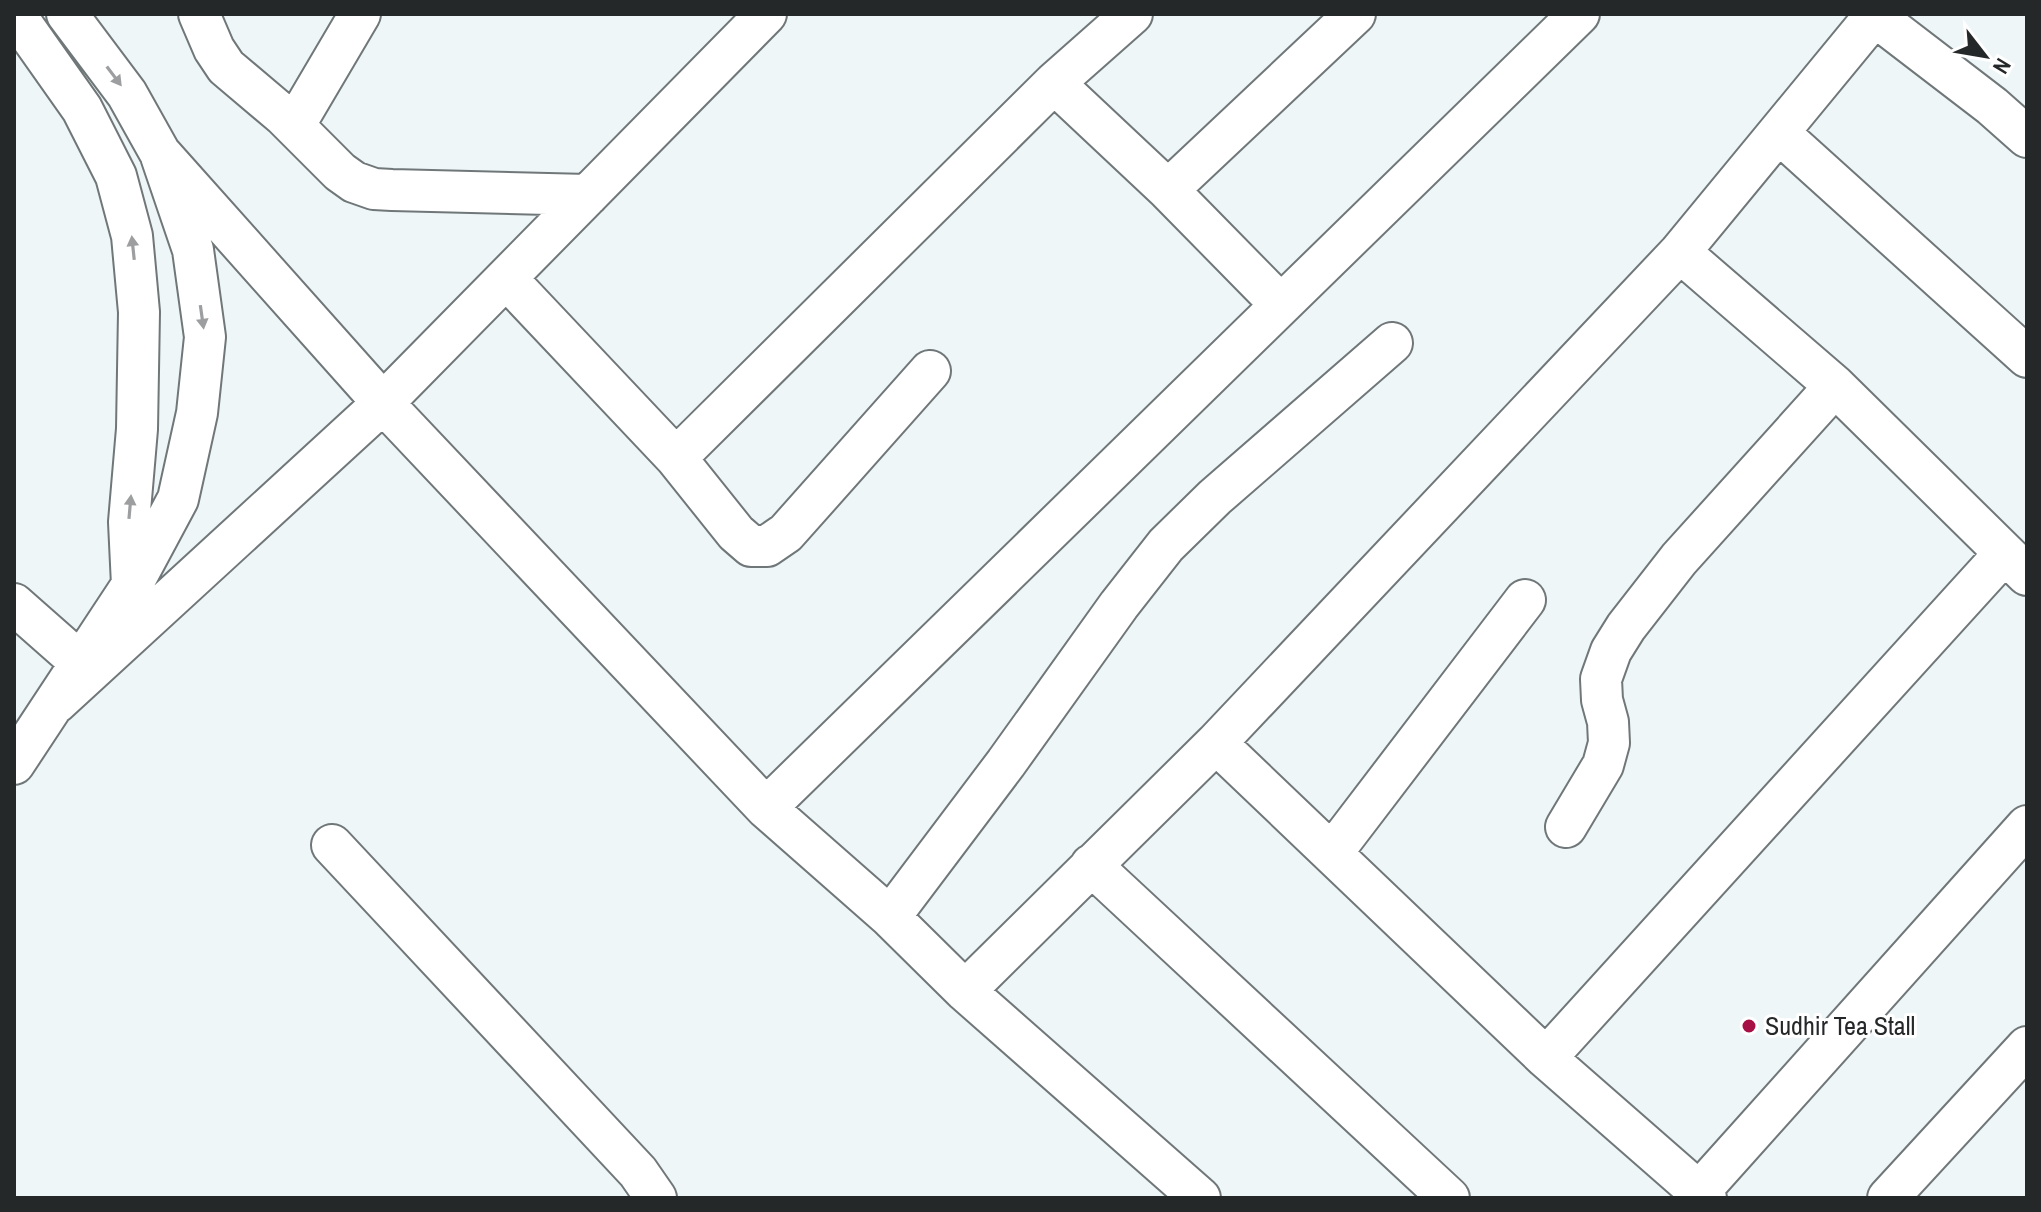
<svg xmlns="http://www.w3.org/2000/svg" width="2041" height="1212" font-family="'Archivo Narrow',sans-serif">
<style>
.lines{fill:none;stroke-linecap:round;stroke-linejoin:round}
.minor-casing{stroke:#707779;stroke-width:44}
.minor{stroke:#fff;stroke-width:40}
.oneway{fill:#9d9e9f}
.poi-dot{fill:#a61044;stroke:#fff;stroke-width:3}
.labels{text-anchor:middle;stroke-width:6;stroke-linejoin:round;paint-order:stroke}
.poi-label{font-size:26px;fill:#252829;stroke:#fff;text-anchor:start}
</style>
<rect width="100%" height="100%" fill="#eff6f8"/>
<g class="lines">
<defs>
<path id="minor" d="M15,14L82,109L116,176L132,236L139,312L137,429L129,522L132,585
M199,14L214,49L226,67L284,116L340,172L354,182L374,189L392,190L588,195
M1872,14L1992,106L2027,137
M1054,83L1168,190L1281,305
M294,126L360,14
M1779,133L2027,357
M160,153L383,403L766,808L890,917L965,991L1200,1198
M1168,190L1355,14
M1680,252L1835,386L2027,575
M506,278L676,458L736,533L751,546H767L786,533L930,371
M676,458L1054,83L1132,14
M14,604L90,671
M56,703L383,403L766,14
M1216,743L1546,1058L1706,1198
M14,764L132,585L178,499L197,413L205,337L193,250L160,153L127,94L67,14
M766,808L1579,14
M1566,827L1603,765L1609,743L1608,722L1602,700L1601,679L1611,651L1626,627L1679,559L1835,386
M332,845L638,1172L656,1198
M1332,853L1525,600
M1091,865L1449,1198
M890,917L1006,763L1119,605L1166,545L1215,497L1392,343
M965,991L1216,743L1680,252L1876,14
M1546,1058L2004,554
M1699,1192L2027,826
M1888,1198L2027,1047"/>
</defs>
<!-- minor casing -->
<use href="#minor" class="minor-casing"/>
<!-- minor -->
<use href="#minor" class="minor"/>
</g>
<!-- one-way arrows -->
<defs><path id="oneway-solid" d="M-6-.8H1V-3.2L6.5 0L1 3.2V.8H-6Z" transform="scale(2)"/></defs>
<g class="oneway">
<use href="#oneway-solid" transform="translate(114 76) rotate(53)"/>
<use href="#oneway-solid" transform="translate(133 248) rotate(-96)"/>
<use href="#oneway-solid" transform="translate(202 317) rotate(82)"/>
<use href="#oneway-solid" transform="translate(130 507) rotate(-85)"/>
</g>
<!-- markers -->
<circle class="poi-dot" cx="1749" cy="1026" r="8"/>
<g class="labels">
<!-- poi labels -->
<g class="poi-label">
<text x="1765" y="1035">Sudhir Tea Stall</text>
</g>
</g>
<!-- border -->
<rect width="2041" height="1212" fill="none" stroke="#252829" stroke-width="32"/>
<!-- north arrow -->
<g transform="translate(1985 56) rotate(121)" stroke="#ffffff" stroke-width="6" paint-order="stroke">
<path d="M0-6L14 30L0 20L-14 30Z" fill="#252829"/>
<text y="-12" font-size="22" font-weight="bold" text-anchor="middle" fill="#252829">N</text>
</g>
</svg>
